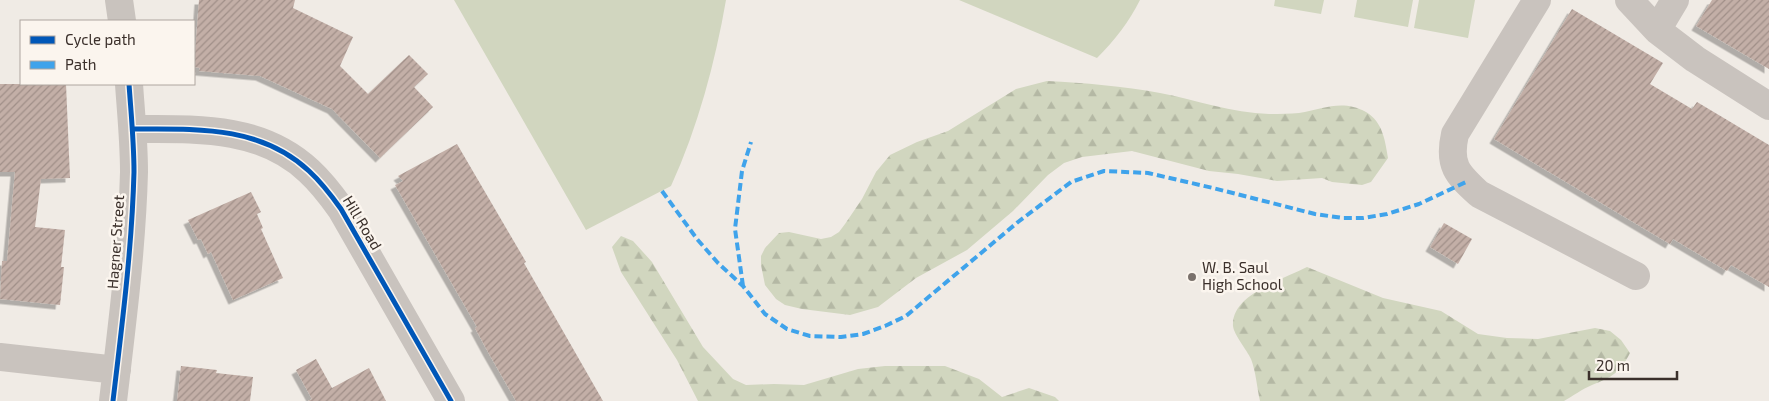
<svg xmlns="http://www.w3.org/2000/svg" width="1769" height="401" font-family="'Exo 2',sans-serif">
<style>
.green{fill:#d1d6bf}
.forest{fill:url(#forest-firs)}
.building{fill:url(#building-hatch);filter:url(#shadow)}
.lines{fill:none;stroke-linecap:round;stroke-linejoin:round}
.minor{stroke:#c9c3be;stroke-width:28}
.quiet{stroke:#3fa3eb;stroke-width:4;stroke-dasharray:8 4;stroke-linecap:butt}
.cycleway-casing{stroke:#fbf5ee;stroke-width:8}
.cycleway{stroke:#0057b8;stroke-width:5}
.poi-dot{fill:#7a716c;stroke:#fbf5ee;stroke-width:2}
.labels{text-anchor:middle;stroke-width:5;stroke-linejoin:round;paint-order:stroke}
.street-label{font-size:15px;fill:#3b302b;stroke:#fbf5ee}
.poi-label{font-size:15px;fill:#3b302b;stroke:#fbf5ee;text-anchor:start}
</style>
<defs>
<pattern id="forest-firs" width="22" height="20" patternUnits="userSpaceOnUse" patternTransform="scale(1.25)"><rect width="22" height="20" fill="#d1d6bf"/><path d="M5 1l3.5 6h-7zM16 11l3.5 6h-7z" fill="#b4b8a4"/></pattern>
<pattern id="building-hatch" width="6" height="6" patternUnits="userSpaceOnUse" patternTransform="scale(1.25)"><rect width="6" height="6" fill="#c3afa7"/><path d="M-1 1l2-2M0 6l6-6M5 7l2-2" fill="none" stroke="#a08f88"/></pattern>
<filter id="shadow"><feDropShadow dx="-4.5" dy="4.5" stdDeviation="0" flood-color="#0004"/></filter>
</defs>
<rect width="100%" height="100%" fill="#f0ebe5"/>
<!-- green -->
<path class="green" d="M454,0H726C715,63 698,127 671,186L586,230Z
M959,0H1140C1129,22 1115,40 1097,58Z
M1275,0H1324L1321,14L1274,6Z
M1357,0H1413L1408,27L1354,17Z
M1419,0H1475L1468,38L1414,28Z"/>
<!-- forest -->
<path class="forest" d="M1047,81C1085,83 1123,86 1160,93C1196,100 1232,113 1269,114C1279,114 1290,114 1299,113C1324,109 1342,99 1366,112C1383,122 1385,141 1388,158L1371,182L1362,185L1332,182L1322,178L1277,181L1238,174L1209,171L1132,151L1082,157L1064,163L1048,175L1013,211L967,250L916,278L878,307L850,315L802,309L785,305L776,299L765,285L761,265V256L765,248L779,233L789,232L821,239L831,237L839,232L845,224L862,199L876,172L890,155L917,142L948,131L1016,89Z
M621,236L633,241L652,262L703,347L733,379L746,385L774,384L804,385L858,369L885,366H945L979,379L1002,397L1029,388L1055,397L1059,401H698L677,360L621,272L612,247Z
M1307,267L1383,298L1441,311L1478,334L1507,338L1538,339L1595,328L1610,331L1621,340L1630,353C1620,373 1612,377 1592,385C1582,389 1573,396 1564,401H1260C1257,388 1256,372 1251,359C1247,350 1234,335 1233,326C1231,294 1284,279 1307,267Z"/>
<!-- building -->
<path class="building" d="M199,0H295L293,8L353,37L340,66L368,94L409,55L428,74L414,87L433,107L380,158L332,109L260,76L199,71L200,68L194,67Z
M1712,0H1769V69L1696,26Z
M1572,9L1663,63L1650,84L1692,109L1697,102L1769,145V287L1731,265L1727,271L1673,239L1670,244L1494,139Z
M0,84H66L70,178L41,179L35,227L65,230L61,267H64L60,305L0,299L2,261H7L15,172H0Z
M457,144L526,262L524,263L603,401H516L488,352L475,328L477,327L395,185L403,181L398,176Z
M251,192L261,212L257,214L263,228L261,229L283,278L233,300L211,252L208,254L201,239L198,240L188,220Z
M1444,223L1472,239L1458,264L1430,247Z
M316,359L332,388L369,368L386,401H308L312,399L296,370Z
M181,366L217,370L216,373L253,377L250,401H177Z"/>
<g class="lines">
<!-- minor -->
<path class="minor" d="M119,0L122,21
M1537,0L1455,134C1448,165 1457,174 1479,194L1636,276
M1629,0L1657,30L1675,0
M1657,30L1695,59L1769,106
M133,129C194,129 260,125 309,171C321,182 331,195 341,209L451,401
M0,357L117,370
M113,401C122,325 132,248 134,172C134,142 131,113 129,84"/>
<!-- quiet -->
<path class="quiet" d="M662,191L697,239L718,263L743,286L765,314L787,329L810,336L841,337L863,334L885,326L906,316L1018,222L1071,182L1104,171L1148,173L1213,188L1315,214L1343,218H1363L1387,214L1419,204L1466,182
M743,286L735,229L742,171L751,142"/>
<defs>
<path id="cycleway" d="M133,129C194,129 260,125 309,171C321,182 331,195 341,209L451,401
M113,401C122,325 132,248 134,172C134,142 131,113 129,84"/>
</defs>
<!-- cycleway casing -->
<use href="#cycleway" class="cycleway-casing"/>
<!-- cycleway -->
<use href="#cycleway" class="cycleway"/>
</g>
<!-- markers -->
<circle class="poi-dot" cx="1192" cy="277" r="5"/>
<g class="labels">
<!-- street labels -->
<g class="street-label">
<text transform="translate(362 223) rotate(59)" y="5">Hill Road</text>
<text transform="translate(116 242) rotate(-86)" y="5">Hagner Street</text>
</g>
<!-- poi labels -->
<g class="poi-label">
<text x="1202" y="273">W. B. Saul<tspan x="1202" dy="17">High School</tspan></text>
</g>
</g>
<!-- legend -->
<rect x="20" y="20" width="175" height="65" fill="#fbf5ee" stroke="#aea6a0"/>
<rect x="30" y="36" width="25" height="8" fill="#0057b8" stroke="#aea6a0"/>
<text x="65" y="45" font-size="15" fill="#3b302b">Cycle path</text>
<rect x="30" y="61" width="25" height="8" fill="#3fa3eb" stroke="#aea6a0"/>
<text x="65" y="70" font-size="15" fill="#3b302b">Path</text>
<!-- scale -->
<path d="M1589 371v8h88v-8" fill="none" stroke="#3b302b" stroke-width="2.5"/>
<text x="1596" y="371" font-size="15" fill="#3b302b" stroke="#fbf5ee" stroke-width="4" paint-order="stroke">20 m</text>
</svg>
